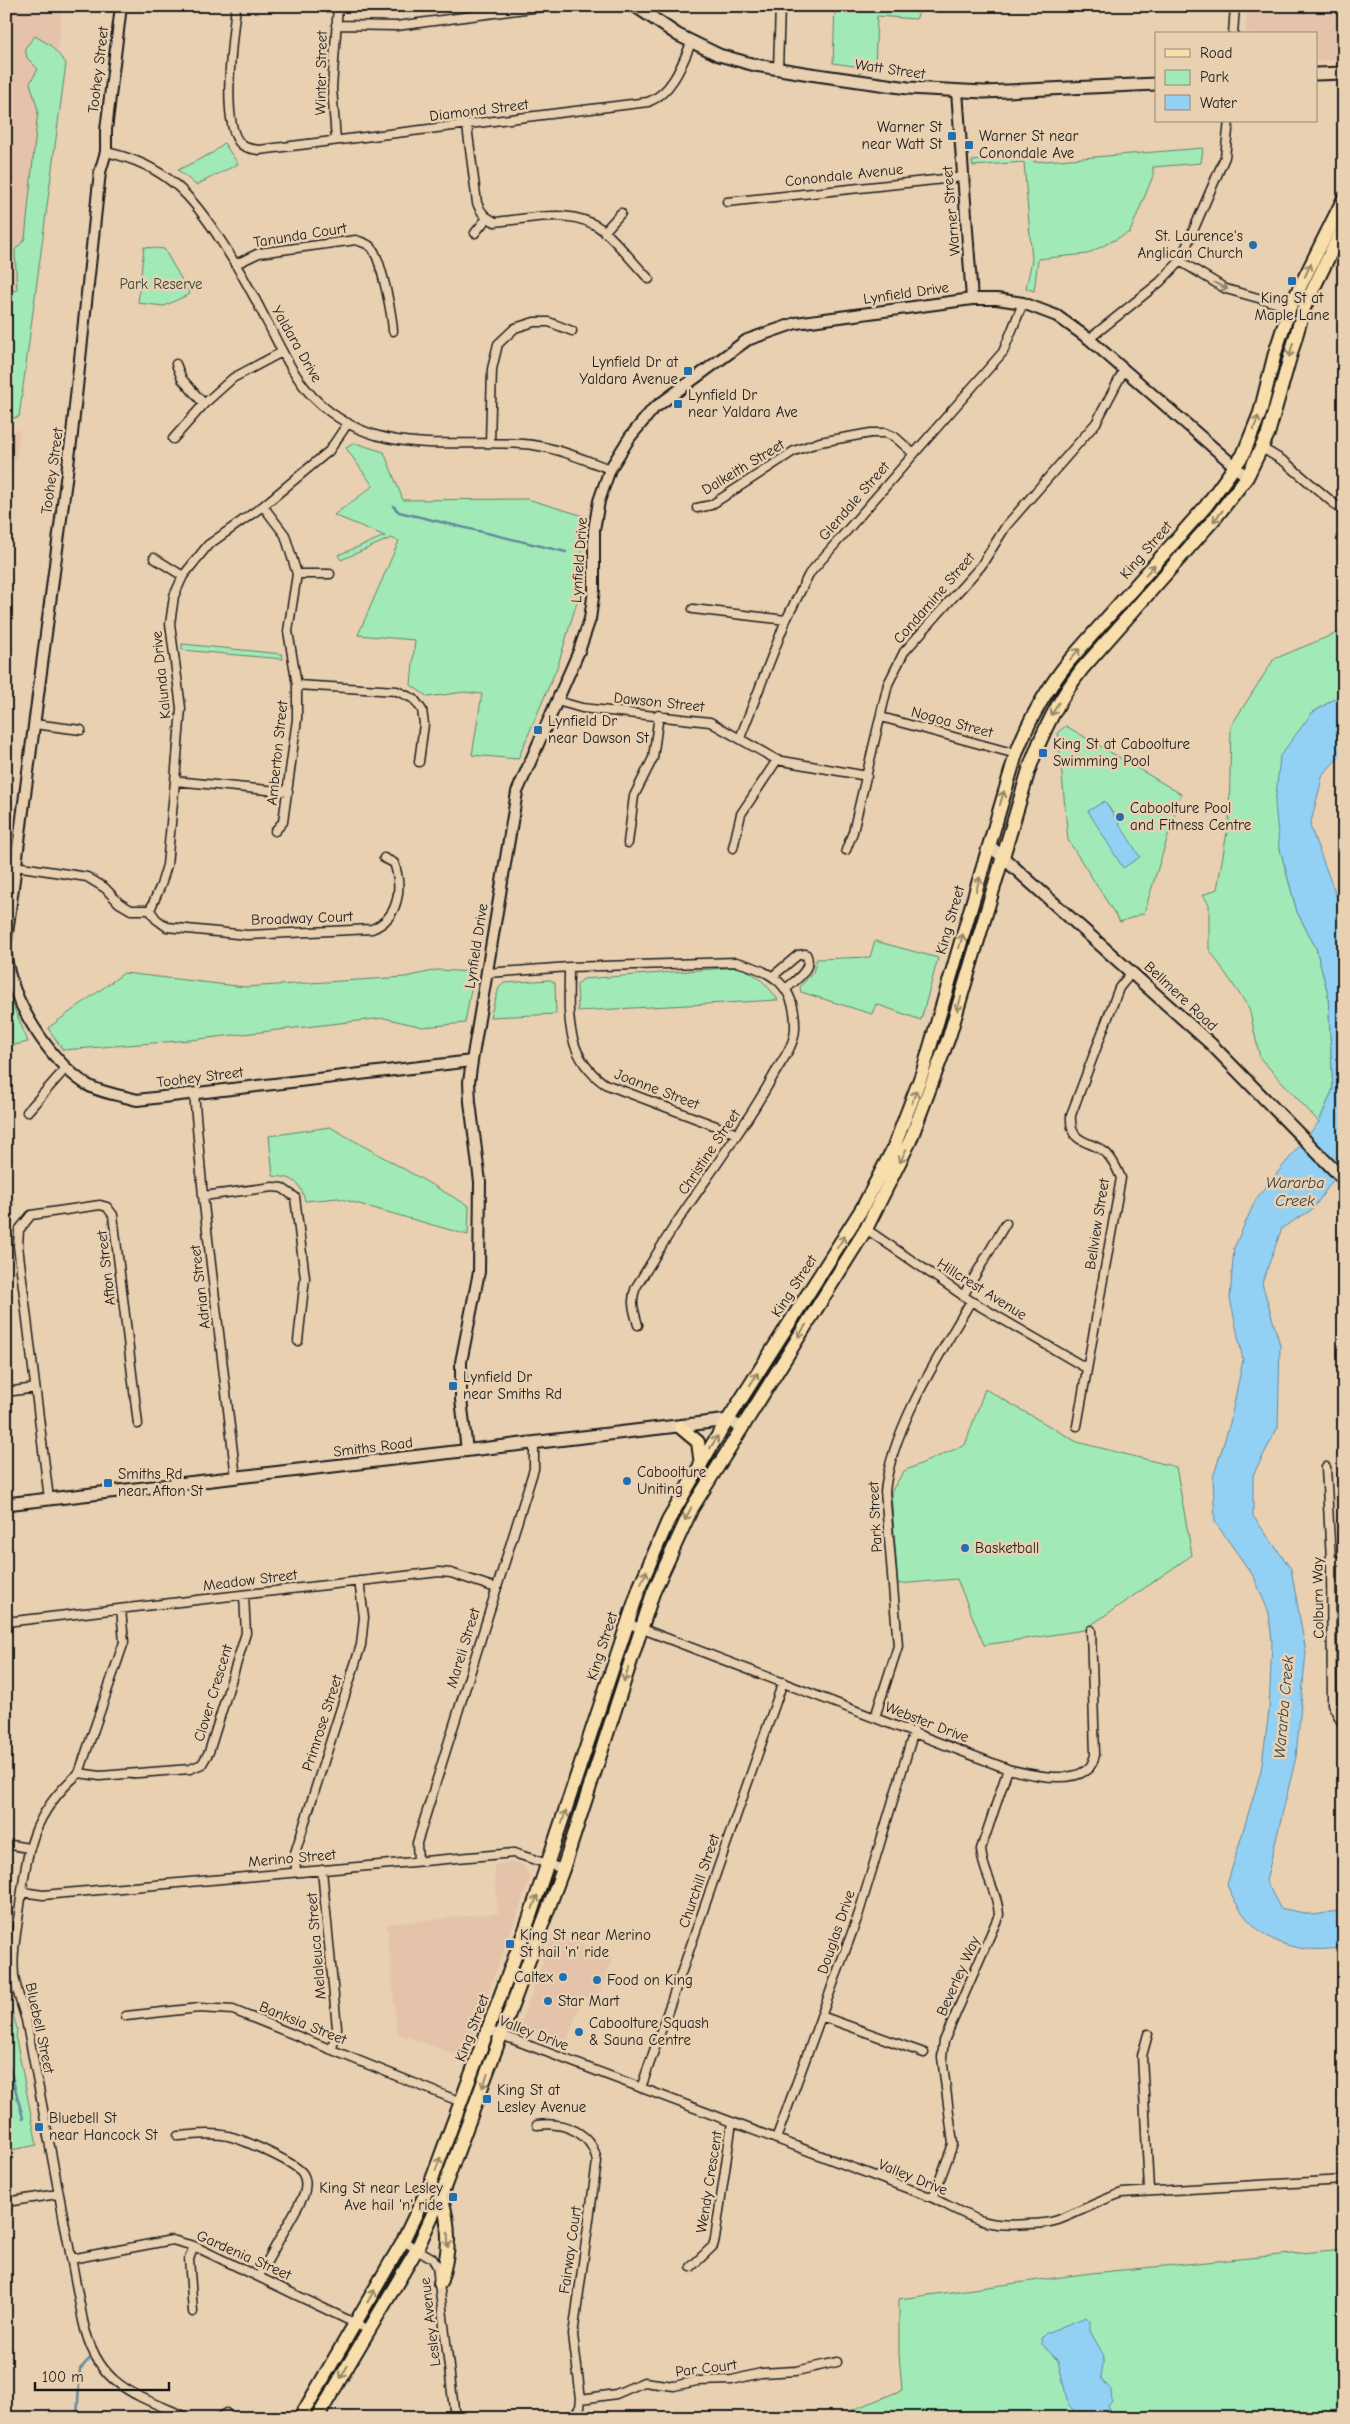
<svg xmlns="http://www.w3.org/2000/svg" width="1350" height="2424" font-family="'Comic Neue',sans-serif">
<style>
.built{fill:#e4c3aa}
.green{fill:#a1eab8;stroke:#5e836a}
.water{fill:#93d1f4;stroke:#63899e}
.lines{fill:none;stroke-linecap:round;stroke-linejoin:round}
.stream{stroke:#63899e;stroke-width:2.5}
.minor-casing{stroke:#1c1c1c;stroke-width:11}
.tertiary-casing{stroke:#1c1c1c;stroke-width:14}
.secondary-casing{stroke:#1c1c1c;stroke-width:15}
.primary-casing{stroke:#1c1c1c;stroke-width:16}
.minor{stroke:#e8d0b1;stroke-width:8}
.tertiary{stroke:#e8d0b1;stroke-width:10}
.secondary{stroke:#e8d0b1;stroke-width:11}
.primary{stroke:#f8deab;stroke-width:12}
.oneway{stroke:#95876b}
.oneway2{stroke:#8c7f6e}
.poi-dot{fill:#1f6fb2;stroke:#e8d0b1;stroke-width:2}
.labels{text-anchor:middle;stroke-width:5;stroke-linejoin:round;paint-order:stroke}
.street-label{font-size:15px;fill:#1c1c1c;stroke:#e8d0b1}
.poi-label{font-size:15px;fill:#1c1c1c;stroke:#e8d0b1;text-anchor:start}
.park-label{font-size:15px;fill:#37453b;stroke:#e8d0b1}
.water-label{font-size:16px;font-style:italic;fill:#344047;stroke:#e8d0b1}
</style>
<rect width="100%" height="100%" fill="#e8d0b1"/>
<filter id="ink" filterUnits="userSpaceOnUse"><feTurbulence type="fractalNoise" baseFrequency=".02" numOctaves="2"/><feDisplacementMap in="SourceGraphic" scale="10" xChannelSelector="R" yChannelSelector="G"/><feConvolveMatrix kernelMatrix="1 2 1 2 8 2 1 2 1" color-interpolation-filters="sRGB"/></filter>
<g filter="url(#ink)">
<!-- built -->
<path class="built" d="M6,6H63L13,421L6,422Z
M1247,6H1344V60L1316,61V34H1246Z
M20,430L6,520V432Z
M512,1862L522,1864L529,1874L530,1879L464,2058L397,2033L387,1924L498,1913L494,1865Z
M553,1934L613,1957L596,2001L583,1997L565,2045L523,2029L520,2025Z"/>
<!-- green -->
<path class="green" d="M835,6H922L916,19L877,16L875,69L833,63Z
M35,36L50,45L66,63L19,417L6,419V289L17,291L15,250L25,239L38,110L30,83L38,69L27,58L25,48Z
M224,143L238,164L196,185L178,170L214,152Z
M1203,148L1201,163L1153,167V176L1130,232L1087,254L1038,259L1034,291L1026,288L1032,260L1024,162L973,166L972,161L1034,156V162Z
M144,247L164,249L190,294L164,306L138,303Z
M355,443L384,452L403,500L527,499L584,516L579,595L558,665L518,759L472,755L482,694L464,692L428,697L411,685L415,640L358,635L399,541L391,538L341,560L338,555L385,536L334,515L373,486L346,448Z
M1344,630V693L1312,713L1279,845L1297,912L1316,948L1328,994L1333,1089L1319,1122L1260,1058L1249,1008L1209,949V904L1203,895L1217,889L1229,821L1231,726L1274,659Z
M182,644L282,654L283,659L182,650Z
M1066,726L1181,794L1144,913L1120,922L1068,840L1058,732Z
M875,941L938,958L921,1020L876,1004L872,1014L801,992L800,987L813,972L817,959L870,957Z
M739,967C758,974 767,985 778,1000L578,1011L577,985L583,979Z
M437,970L474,972L465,1023L423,1027L384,1018L190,1040L63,1050L48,1028L124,973L245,987L406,977Z
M550,980L555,983L556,1014L490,1017L499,988L504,983Z
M6,988L28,1042L6,1047Z
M330,1127L469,1206L468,1235L338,1198L305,1201C300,1182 294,1177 273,1176L269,1136Z
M6,1183C15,1204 17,1208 6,1228Z
M985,1389L1077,1442L1176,1467L1192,1555L1084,1630L984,1645L957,1579L898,1584L891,1492L904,1471L965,1445Z
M6,1853L10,1855L13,1865L6,1902Z
M6,1987L17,2029L16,2039L37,2145L6,2151Z
M1344,2249V2418H837L850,2411L902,2390L899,2354V2299L1091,2273Z"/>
<!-- water -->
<path class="water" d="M1344,693V752L1323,774L1310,826L1338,901L1344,909V1164L1313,1209L1282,1228L1262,1283L1280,1345L1278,1427L1253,1475V1516L1291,1569L1306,1652L1296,1757L1266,1881L1280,1908L1314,1915L1344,1910V1947C1288,1957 1249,1937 1227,1885L1261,1771L1269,1711L1272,1642L1269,1613L1254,1577L1215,1522L1213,1478L1230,1423L1243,1360L1230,1298L1234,1248L1256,1199L1319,1122L1333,1089L1328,994L1316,948L1297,912L1279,845L1275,804L1280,756L1312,713Z
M1105,801L1140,857L1123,868L1088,811Z
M1086,2317L1090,2321V2331L1104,2356L1101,2378L1111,2390L1112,2401L1108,2406L1111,2418H1080L1068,2404L1058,2361L1042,2344L1041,2338L1046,2333Z"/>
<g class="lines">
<!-- stream -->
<path class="stream" d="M393,506L399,512L566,552
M6,2055L23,2118
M77,2418L80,2369L93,2355"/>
<defs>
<path id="minor" d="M236,6C233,34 220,125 241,144C246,149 253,149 259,150L648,102C672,93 682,65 691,43
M336,25L396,26L548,6
M1233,34L1235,6
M778,69L780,6
M467,126L477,203C481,213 485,217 495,222C530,219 574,206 604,231C620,245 634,264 649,279
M336,140L332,88L338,6
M106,152C166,165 192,195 223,244C239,269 253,294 266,320C280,346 292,375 313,397C374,459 446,439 523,444C554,446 582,459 610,469
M727,202L963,177
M604,232L621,213
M475,233L487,218
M1180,261L1226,289L1290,307
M236,264L259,253L356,240C361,242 367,243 371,247C381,257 392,315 393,331
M1089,339L1160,282L1180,261L1225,157L1229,121
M176,364L182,379L204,404
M173,439L204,404L233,378L282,352
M490,443L492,369L498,344L515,328L534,322H549L572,331
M1262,448L1285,462L1344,512
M263,506L285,535L297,574L288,631L297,685V719L283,822L275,831
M697,508L711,505L794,451L820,442L871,433H886L895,437L914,454
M154,558L183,576
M297,574H330
M693,609L786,620
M297,685L397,691L414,699L422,710L424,724L419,762
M557,701L582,708L710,722L777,760L867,776
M881,717L1016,754
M34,724L81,730
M740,738L786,620L809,574L1003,352L1023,303
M175,781L288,792
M628,843L634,796L653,758L659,715
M733,848L741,814L777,760
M846,850L853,832L888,684L904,652L981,566L1006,526L1096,423L1124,370
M15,866L87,877L105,888L119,903L131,910H150
M150,910L161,885L167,865L175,781L181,708L170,624L174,596L183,576L208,545L263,506L329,451L348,423
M150,910L156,919L167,927L247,935L372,929C399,918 403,888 394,863L384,858
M569,967C569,1012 563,1055 605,1084L737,1134
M487,973L569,967L736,962C773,971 796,986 795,1028C795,1044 783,1059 775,1073C746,1125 710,1173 677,1222C663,1243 650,1265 636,1287C630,1301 634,1311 638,1325
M773,976L798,955L806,954C814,969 795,980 785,990
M194,1093L203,1196L236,1478
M27,1112L66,1068
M203,1196L273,1187L282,1188L295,1197L305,1278L298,1341
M866,1229L971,1301L1086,1368
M963,1296L1006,1223
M6,1392L35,1388
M1077,1426L1121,1178C1117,1169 1114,1161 1107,1154C1092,1139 1069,1147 1071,1115L1119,988L1132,972
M1326,1467L1331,1561L1332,1704L1344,1727
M49,1499L18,1246L19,1230L31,1215L100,1205L107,1207L113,1215L138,1424
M1331,1561H1344
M121,1609L124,1642L79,1773C30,1815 27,1853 19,1913C16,1934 12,1954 14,1975C16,1990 22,2005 26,2020L83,2321C97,2386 133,2394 189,2418
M6,1622L439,1572L451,1573L496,1588
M627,1623L1008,1769C1027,1774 1068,1783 1085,1771C1092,1767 1093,1761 1095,1755L1091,1630
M875,1717L898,1646L885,1491C892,1428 939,1356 971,1301
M79,1773L100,1776L190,1769L202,1764L209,1752L246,1633L244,1595
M6,1844L28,1848
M418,1861L417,1843L534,1469V1443
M322,1870L337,2028L332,2049
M296,1872L295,1853L361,1645L364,1617L359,1581
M22,1892L43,1895L514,1853L563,1869
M126,2016L199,2008L233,2010L461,2102
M821,2016L924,2053
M488,2030L933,2198C971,2217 984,2228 1028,2224C1038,2224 1049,2223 1058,2220C1080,2212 1100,2200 1122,2193L1344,2180
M1148,2034L1142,2056L1149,2190
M641,2088L783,1682
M537,2125C564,2121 593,2133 597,2162L573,2335L581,2399L580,2407L573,2418
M178,2136C194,2135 212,2132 228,2136C242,2139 297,2163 303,2174C307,2181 306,2189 303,2197L259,2276
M776,2139L858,1916L914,1731
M933,2198L953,2144L942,2057L944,2041L999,1915C998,1891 982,1872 981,1849L1008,1769
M6,2202L58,2194
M403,2241L432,2258L437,2266L455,2418
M71,2259L172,2240L194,2246L369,2330
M691,2267L713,2246L715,2239L732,2122
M193,2312L189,2259L194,2246
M581,2399L616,2394L644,2382L674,2386L697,2381L732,2380L761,2373L796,2371L837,2362
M219,2418L226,2413"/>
<path id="tertiary" d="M957,91L972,299
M6,941L72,434L100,172L106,152V130L121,6
M6,956C11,1000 49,1060 86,1084C97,1092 123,1096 137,1100L472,1061
M467,1451L461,1399V1362L479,1272L480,1182L470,1102L469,1082L472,1061L517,792L579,651L590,619L594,590V530L599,501L610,469L630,437L653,409L747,340L796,323L972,299H997L1023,303L1057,316L1089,339L1247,477"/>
<path id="secondary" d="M635,6L678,35L719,55L755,65L810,74L908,88L984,92L1156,84
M1316,74L1344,73
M989,845L1211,1044L1344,1180
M6,1504L729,1420L741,1428"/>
<path id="primary" d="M680,1427L698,1442L701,1465
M440,2283C450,2253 451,2227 441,2196
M300,2418L403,2241L431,2182L529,1919L640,1586L668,1521L712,1445L863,1207L894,1147L923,1071L1016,754C1029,719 1046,690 1069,661L1206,506L1243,455L1260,413L1275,353L1290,307L1344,198
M317,2418L417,2249L441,2196L563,1869L653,1593L692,1508L866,1229L910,1141L949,1037L1028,773C1041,734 1057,701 1082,669L1216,517L1247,477L1268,434L1304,308L1344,225"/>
</defs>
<!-- minor casing -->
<use href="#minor" class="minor-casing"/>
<!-- tertiary casing -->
<use href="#tertiary" class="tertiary-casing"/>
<!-- secondary casing -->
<use href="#secondary" class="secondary-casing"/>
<!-- primary casing -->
<use href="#primary" class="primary-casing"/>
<!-- minor -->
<use href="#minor" class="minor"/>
<!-- tertiary -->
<use href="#tertiary" class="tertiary"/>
<!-- secondary -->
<use href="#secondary" class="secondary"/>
<!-- primary -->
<use href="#primary" class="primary"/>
</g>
<!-- one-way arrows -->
<defs><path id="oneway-shaft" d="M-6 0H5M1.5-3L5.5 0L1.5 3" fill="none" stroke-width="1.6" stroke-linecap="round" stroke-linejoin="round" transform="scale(1.25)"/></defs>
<g class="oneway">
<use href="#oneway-shaft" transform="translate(1308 270) rotate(-65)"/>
<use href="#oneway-shaft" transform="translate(1291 350) rotate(105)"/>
<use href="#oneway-shaft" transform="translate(1256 423) rotate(-71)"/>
<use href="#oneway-shaft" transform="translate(1218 516) rotate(130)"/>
<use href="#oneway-shaft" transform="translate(1150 570) rotate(-49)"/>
<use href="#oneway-shaft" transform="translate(1075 654) rotate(-48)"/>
<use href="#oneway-shaft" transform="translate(1055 709) rotate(120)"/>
<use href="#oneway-shaft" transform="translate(1002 798) rotate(-73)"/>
<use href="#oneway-shaft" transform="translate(978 884) rotate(-74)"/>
<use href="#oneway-shaft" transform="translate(961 941) rotate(-74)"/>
<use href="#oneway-shaft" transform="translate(959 1004) rotate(107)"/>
<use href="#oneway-shaft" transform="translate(914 1097) rotate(-71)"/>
<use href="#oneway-shaft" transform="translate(903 1156) rotate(115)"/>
<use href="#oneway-shaft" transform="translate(841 1242) rotate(-57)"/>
<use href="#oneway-shaft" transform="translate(802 1331) rotate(122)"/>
<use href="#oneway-shaft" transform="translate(754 1379) rotate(-57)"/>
<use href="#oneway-shaft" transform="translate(714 1442) rotate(-58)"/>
<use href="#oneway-shaft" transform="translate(688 1514) rotate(117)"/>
<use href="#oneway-shaft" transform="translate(644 1577) rotate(-67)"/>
<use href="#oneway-shaft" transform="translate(626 1675) rotate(108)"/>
<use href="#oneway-shaft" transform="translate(564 1817) rotate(-72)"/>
<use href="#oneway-shaft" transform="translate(535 1902) rotate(-71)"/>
<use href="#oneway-shaft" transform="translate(485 2081) rotate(111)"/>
<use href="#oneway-shaft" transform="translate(438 2164) rotate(-69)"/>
<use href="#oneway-shaft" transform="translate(448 2240) rotate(88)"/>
<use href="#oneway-shaft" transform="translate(371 2296) rotate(-60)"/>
<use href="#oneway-shaft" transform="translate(344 2372) rotate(120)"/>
</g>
<use class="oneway2" href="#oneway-shaft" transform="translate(1221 286) rotate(26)"/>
</g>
<!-- markers -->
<g class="poi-dot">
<rect x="947" y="131" width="10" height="10" rx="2.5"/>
<rect x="964" y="140" width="10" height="10" rx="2.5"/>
<circle cx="1253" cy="245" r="5"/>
<rect x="1287" y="276" width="10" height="10" rx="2.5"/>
<rect x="683" y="366" width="10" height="10" rx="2.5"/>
<rect x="673" y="399" width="10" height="10" rx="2.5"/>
<rect x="533" y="725" width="10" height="10" rx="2.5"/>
<rect x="1038" y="748" width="10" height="10" rx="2.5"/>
<circle cx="1120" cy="817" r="5"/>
<rect x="448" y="1381" width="10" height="10" rx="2.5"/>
<circle cx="627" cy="1481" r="5"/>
<rect x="103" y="1478" width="10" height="10" rx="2.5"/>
<circle cx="965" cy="1548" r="5"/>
<rect x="505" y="1939" width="10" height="10" rx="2.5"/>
<circle cx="563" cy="1977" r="5"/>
<circle cx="597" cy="1980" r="5"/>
<circle cx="548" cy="2001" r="5"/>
<circle cx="579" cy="2032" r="5"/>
<rect x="482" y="2094" width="10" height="10" rx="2.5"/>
<rect x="34" y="2122" width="10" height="10" rx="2.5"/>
<rect x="448" y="2192" width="10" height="10" rx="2.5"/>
</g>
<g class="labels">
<!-- street labels -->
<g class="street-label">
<text transform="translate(890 69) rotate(8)" y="5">Watt Street</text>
<text transform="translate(98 70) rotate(-83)" y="5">Toohey Street</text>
<text transform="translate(321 73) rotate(-89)" y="5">Winter Street</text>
<text transform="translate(479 110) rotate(-7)" y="5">Diamond Street</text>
<text transform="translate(844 175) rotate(-6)" y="5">Conondale Avenue</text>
<text transform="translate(951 211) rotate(-95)" y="5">Warner Street</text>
<text transform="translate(300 235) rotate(-9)" y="5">Tanunda Court</text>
<text transform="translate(906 293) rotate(-8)" y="5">Lynfield Drive</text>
<text transform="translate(297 344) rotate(60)" y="5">Yaldara Drive</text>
<text transform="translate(743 467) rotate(-31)" y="5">Dalkeith Street</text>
<text transform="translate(52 471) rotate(-82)" y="5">Toohey Street</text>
<text transform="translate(854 501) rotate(-49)" y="5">Glendale Street</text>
<text transform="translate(1146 550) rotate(-49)" y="5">King Street</text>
<text transform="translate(579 560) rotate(-86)" y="5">Lynfield Drive</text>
<text transform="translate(934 598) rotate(-49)" y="5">Condamine Street</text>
<text transform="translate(161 675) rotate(-96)" y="5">Kalunda Drive</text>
<text transform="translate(659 702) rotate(6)" y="5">Dawson Street</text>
<text transform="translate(952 722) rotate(15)" y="5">Nogoa Street</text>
<text transform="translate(277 753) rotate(-84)" y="5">Amberton Street</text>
<text transform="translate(302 918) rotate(-2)" y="5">Broadway Court</text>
<text transform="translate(950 920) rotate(-74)" y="5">King Street</text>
<text transform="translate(476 946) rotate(-81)" y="5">Lynfield Drive</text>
<text transform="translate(1181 996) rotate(43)" y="5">Bellmere Road</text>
<text transform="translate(200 1077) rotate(-7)" y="5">Toohey Street</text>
<text transform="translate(657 1089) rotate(21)" y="5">Joanne Street</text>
<text transform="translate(709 1152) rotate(-56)" y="5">Christine Street</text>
<text transform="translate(1097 1224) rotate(-81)" y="5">Bellview Street</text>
<text transform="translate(106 1268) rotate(-97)" y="5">Afton Street</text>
<text transform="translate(794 1286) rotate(-57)" y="5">King Street</text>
<text transform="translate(200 1287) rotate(-97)" y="5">Adrian Street</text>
<text transform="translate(982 1289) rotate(32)" y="5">Hillcrest Avenue</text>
<text transform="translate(373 1447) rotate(-7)" y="5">Smiths Road</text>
<text transform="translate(875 1517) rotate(-93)" y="5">Park Street</text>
<text transform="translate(250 1580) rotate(-7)" y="5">Meadow Street</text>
<text transform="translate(1318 1598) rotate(-91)" y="5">Colburn Way</text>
<text transform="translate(602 1646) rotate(-72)" y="5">King Street</text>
<text transform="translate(463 1648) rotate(-73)" y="5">Mareli Street</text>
<text transform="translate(213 1693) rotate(-73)" y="5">Clover Crescent</text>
<text transform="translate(927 1722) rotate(21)" y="5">Webster Drive</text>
<text transform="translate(322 1723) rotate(-72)" y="5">Primrose Street</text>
<text transform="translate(292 1858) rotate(-5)" y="5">Merino Street</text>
<text transform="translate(699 1881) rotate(-71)" y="5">Churchill Street</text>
<text transform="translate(836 1932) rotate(-71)" y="5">Douglas Drive</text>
<text transform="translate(316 1946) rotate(-95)" y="5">Melaleuca Street</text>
<text transform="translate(958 1976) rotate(-66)" y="5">Beverley Way</text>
<text transform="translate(303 2023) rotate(22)" y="5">Banksia Street</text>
<text transform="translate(40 2028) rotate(78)" y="5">Bluebell Street</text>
<text transform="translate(472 2028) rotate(-69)" y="5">King Street</text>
<text transform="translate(534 2033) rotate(21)" y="5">Valley Drive</text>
<text transform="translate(913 2177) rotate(22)" y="5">Valley Drive</text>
<text transform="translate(709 2182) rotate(-81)" y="5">Wendy Crescent</text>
<text transform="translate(570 2250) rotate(-82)" y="5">Fairway Court</text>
<text transform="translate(244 2255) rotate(24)" y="5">Gardenia Street</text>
<text transform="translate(430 2322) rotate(-97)" y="5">Lesley Avenue</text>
<text transform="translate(706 2368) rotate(-7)" y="5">Par Court</text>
</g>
<!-- poi labels -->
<g class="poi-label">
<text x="942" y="132" text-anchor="end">Warner St<tspan x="942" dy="17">near Watt St</tspan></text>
<text x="979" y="141">Warner St near<tspan x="979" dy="17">Conondale Ave</tspan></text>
<text x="1243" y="241" text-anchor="end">St. Laurence's<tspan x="1243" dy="17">Anglican Church</tspan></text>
<text x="1292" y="303" text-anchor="middle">King St at<tspan x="1292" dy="17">Maple Lane</tspan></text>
<text x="678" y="367" text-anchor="end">Lynfield Dr at<tspan x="678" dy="17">Yaldara Avenue</tspan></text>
<text x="688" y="400">Lynfield Dr<tspan x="688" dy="17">near Yaldara Ave</tspan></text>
<text x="548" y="726">Lynfield Dr<tspan x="548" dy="17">near Dawson St</tspan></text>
<text x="1053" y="749">King St at Caboolture<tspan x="1053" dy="17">Swimming Pool</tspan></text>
<text x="1130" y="813">Caboolture Pool<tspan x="1130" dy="17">and Fitness Centre</tspan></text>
<text x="463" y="1382">Lynfield Dr<tspan x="463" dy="17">near Smiths Rd</tspan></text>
<text x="637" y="1477">Caboolture<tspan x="637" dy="17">Uniting</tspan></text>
<text x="118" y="1479">Smiths Rd<tspan x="118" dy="17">near Afton St</tspan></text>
<text x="975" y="1553">Basketball</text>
<text x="520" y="1940">King St near Merino<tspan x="520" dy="17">St hail 'n' ride</tspan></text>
<text x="553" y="1982" text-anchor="end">Caltex</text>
<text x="607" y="1985">Food on King</text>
<text x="558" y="2006">Star Mart</text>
<text x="589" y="2028">Caboolture Squash<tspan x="589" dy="17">&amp; Sauna Centre</tspan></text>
<text x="497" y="2095">King St at<tspan x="497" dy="17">Lesley Avenue</tspan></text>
<text x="49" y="2123">Bluebell St<tspan x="49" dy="17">near Hancock St</tspan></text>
<text x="443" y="2193" text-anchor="end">King St near Lesley<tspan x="443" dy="17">Ave hail 'n' ride</tspan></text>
</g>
<!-- park labels -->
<g class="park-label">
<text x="161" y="289">Park Reserve</text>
</g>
<!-- water labels -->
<g class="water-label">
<text x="1295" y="1188">Wararba<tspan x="1295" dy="18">Creek</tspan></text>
<text transform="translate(1283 1707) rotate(-85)" y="6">Wararba Creek</text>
</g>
</g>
<!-- margin -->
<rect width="1350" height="2424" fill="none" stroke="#e8d0b1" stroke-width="25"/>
<rect x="12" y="12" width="1325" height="2399" fill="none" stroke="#1c1c1c" stroke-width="2" filter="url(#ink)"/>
<!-- legend -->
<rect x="1155" y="32" width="162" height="90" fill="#e8d0b1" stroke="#968875"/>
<rect x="1165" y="49" width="25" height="8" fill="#f8deab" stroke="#968875"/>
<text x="1200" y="58" font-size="15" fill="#1c1c1c">Road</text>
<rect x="1165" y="70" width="25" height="15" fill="#a1eab8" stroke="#968875"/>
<text x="1200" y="82" font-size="15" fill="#1c1c1c">Park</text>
<rect x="1165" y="95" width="25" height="15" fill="#93d1f4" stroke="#968875"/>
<text x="1200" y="108" font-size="15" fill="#1c1c1c">Water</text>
<!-- scale -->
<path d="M35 2382v8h134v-8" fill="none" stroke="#1c1c1c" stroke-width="2.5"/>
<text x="42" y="2382" font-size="15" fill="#1c1c1c" stroke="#e8d0b1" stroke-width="4" paint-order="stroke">100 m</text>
</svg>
